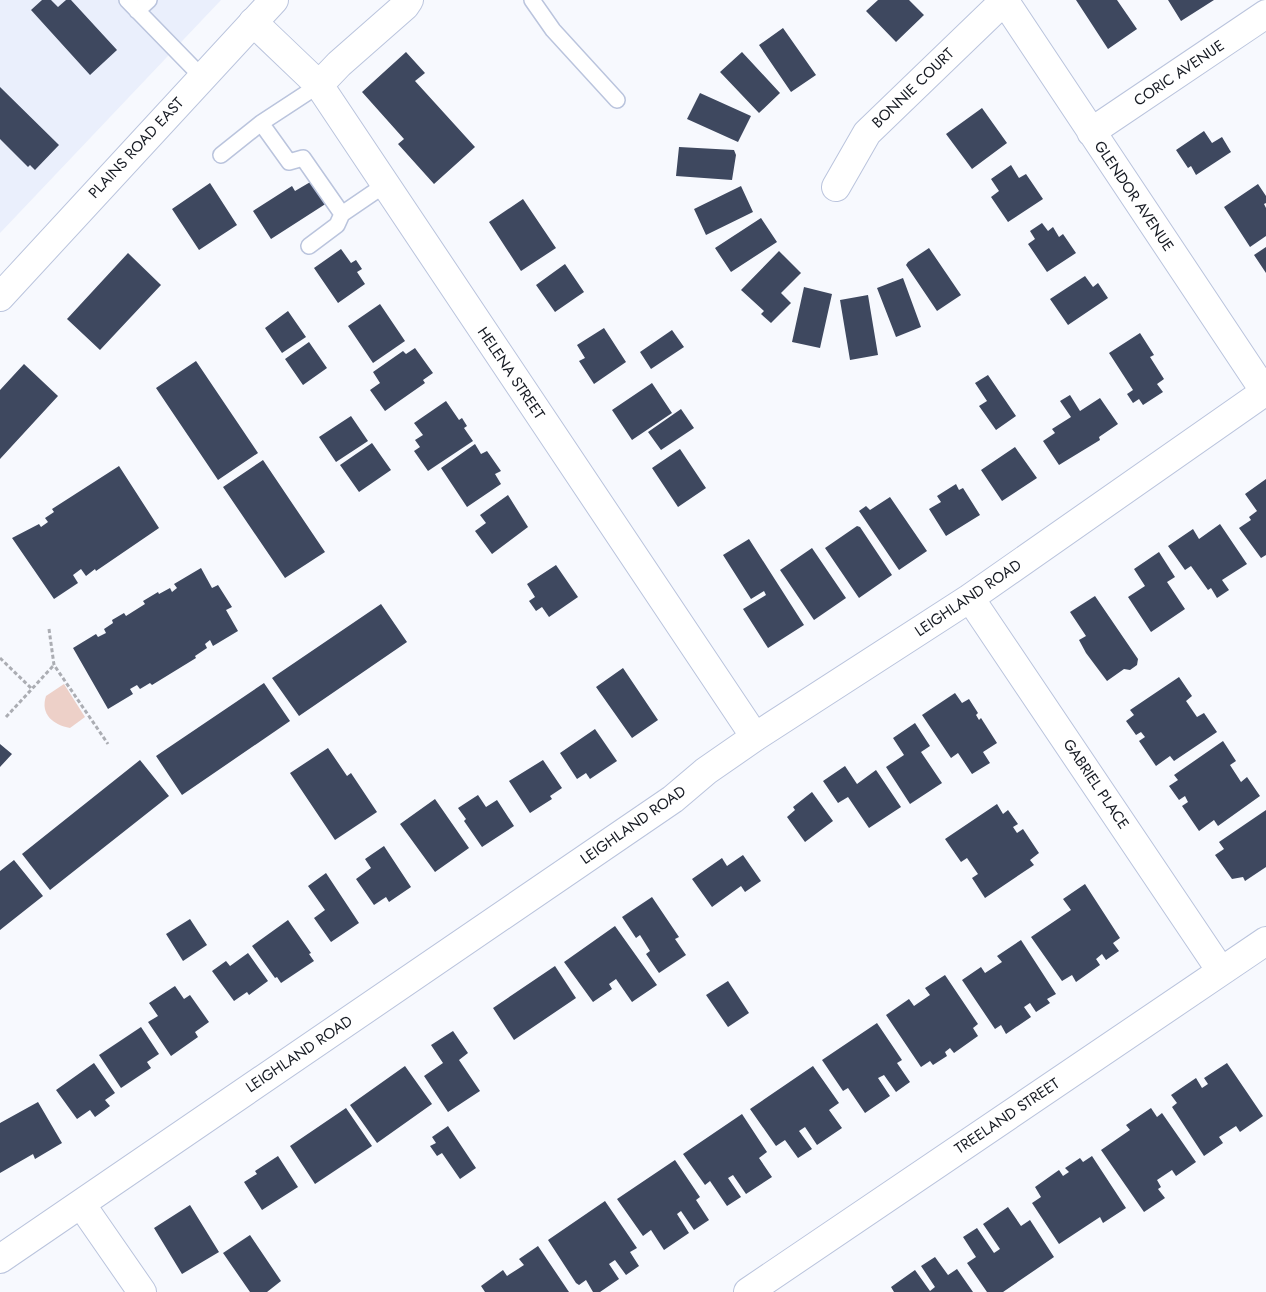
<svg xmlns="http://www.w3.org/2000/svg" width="1266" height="1292" font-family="Jost,sans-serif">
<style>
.built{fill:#eaeffc}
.green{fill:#edd0c8}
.building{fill:#3e485f}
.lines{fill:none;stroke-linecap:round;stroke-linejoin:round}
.service-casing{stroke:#bac4dd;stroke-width:18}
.minor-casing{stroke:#bac4dd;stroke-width:30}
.secondary-casing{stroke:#bac4dd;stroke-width:30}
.path{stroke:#abadb3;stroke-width:3;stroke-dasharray:4 2.5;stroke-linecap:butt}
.service{stroke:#fff;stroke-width:15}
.minor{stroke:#fff;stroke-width:28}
.secondary{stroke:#fff;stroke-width:28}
.labels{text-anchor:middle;stroke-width:5;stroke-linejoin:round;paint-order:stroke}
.street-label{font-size:15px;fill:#171b23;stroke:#fff}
</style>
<rect width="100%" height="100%" fill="#f7f9fe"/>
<!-- built -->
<path class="built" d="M0,0H221L0,233Z"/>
<!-- green -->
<path class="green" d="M64,684L85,717L70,728C53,725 40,714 46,696Z"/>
<!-- building -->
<path class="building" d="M42,0H51L58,7L66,0H71L117,50L90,75L31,10Z
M878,0H909L924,15L896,42L866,11Z
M1076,0H1117L1137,29L1108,49Z
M1168,0H1214L1181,21Z
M783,28L816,75L791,92L759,45Z
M406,52L425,73L415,81L475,147L434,184L398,144L404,139L362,92Z
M742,52L780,93L759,113L720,72Z
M0,87L59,145L35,170L30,165L28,167L0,139Z
M700,93L751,116L738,142L687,119Z
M982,108L1007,143L972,169L946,134Z
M1204,131L1212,143L1222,137L1231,152L1196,175L1191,166L1188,168L1176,150Z
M679,147L734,150L736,155L732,180L676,176Z
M1011,165L1019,178L1026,174L1043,199L1008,222L991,197L999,191L991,179Z
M312,181L327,203L271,239L253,211L292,186L295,191Z
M210,183L237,225L199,250L172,209Z
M1258,184L1266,196V203L1264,204L1266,208V236L1250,247L1224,207Z
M741,186L753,212L706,235L694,209Z
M523,199L556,248L521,271L489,222Z
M761,218L777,242L731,272L715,248Z
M1042,223L1048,231L1053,227L1059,237L1063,234L1076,253L1047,272L1028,244L1035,239L1030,231Z
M1266,247V273L1254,255Z
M929,248L961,295L937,311L906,265L908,262Z
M341,249L351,263L356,260L362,269L357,272L365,284L338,303L314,268Z
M779,251L801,273L781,293L791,303L771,323L761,314L764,311L741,290Z
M128,253L161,285L100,350L67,319Z
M565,264L584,292L555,312L536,285Z
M1085,276L1093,287L1098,283L1108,298L1068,325L1050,299Z
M903,278L921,327L896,337L877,288Z
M804,287L832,294L820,348L792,342Z
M868,295L878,355L850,360L840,300Z
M380,304L405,341L373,363L348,326Z
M288,311L306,337L282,353L265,328Z
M604,328L626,362L594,384L579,361L585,358L577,345Z
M672,330L684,347L651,369L640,352Z
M1140,333L1154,355L1150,357L1164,379L1157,384L1163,392L1143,405L1139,399L1133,403L1127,394L1133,390L1109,353Z
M309,342L327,368L303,385L285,359Z
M415,348L433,373L423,380L425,383L385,411L370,390L380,383L373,372L403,351L406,354Z
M196,361L258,453L218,480L156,388Z
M24,364L58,396L0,459V390Z
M988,375L1016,416L996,430L979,406L987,401L975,383Z
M652,383L672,413L632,440L612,410Z
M1070,395L1080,411L1100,398L1118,424L1099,437L1100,440L1059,465L1043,441L1055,433L1052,429L1071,417L1060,401Z
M446,401L459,420L462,418L467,426L464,428L473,441L428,471L414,451L420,447L415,440L423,435L414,423Z
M681,409L694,428L661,450L648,432Z
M351,416L368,441L336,462L319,437Z
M372,443L391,470L359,492L340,465Z
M475,444L481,454L487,451L501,471L495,474L501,484L467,507L441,468Z
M1015,447L1037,478L1002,501L981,470Z
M680,449L706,488L678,507L652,468Z
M263,460L325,552L285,578L223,487Z
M119,466L159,528L96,571L95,569L86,576L81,569L73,575L78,583L54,599L12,538L39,524L41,527L48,522L45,518L54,512L52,509Z
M1266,479V555L1261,558L1239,528L1251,520L1249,517L1257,511L1245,494Z
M956,484L959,490L963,488L980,515L946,536L929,509L941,502L937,496Z
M508,495L528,527L492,554L475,531L486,523L480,515Z
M890,497L927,551L899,570L859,511L866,506L870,510Z
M1220,524L1247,564L1222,580L1229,590L1217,598L1211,588L1208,590L1191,566L1185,570L1168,546L1193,529L1199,539Z
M857,526L860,527L892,575L859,598L825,548Z
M749,539L804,625L768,648L743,609L766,595L764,591L751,599L723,555Z
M812,548L846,598L814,620L780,570Z
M1159,552L1175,577L1167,582L1185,609L1151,632L1128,597L1145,586L1134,569Z
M556,565L578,597L549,617L542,607L536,611L529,601L535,597L527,584Z
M201,568L212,588L218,585L232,607L226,610L238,631L213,646L210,640L205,644L207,648L195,656L196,658L152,685L150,683L140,689L137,685L130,689L133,694L108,709L73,648L96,634L98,637L106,633L104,629L113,623L112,620L124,613L126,616L145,604L143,601L158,592L159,594L170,588L172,592L177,588L174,584Z
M1095,596L1138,659L1137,665L1130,670L1124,669L1107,681L1086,653L1079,640L1086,636L1070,612Z
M381,604L407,642L299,716L272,678Z
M623,668L658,720L632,738L596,687Z
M1179,677L1192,696L1186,701L1197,717L1204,713L1217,732L1174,761L1170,756L1156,766L1139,741L1145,737L1141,732L1136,735L1126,721L1134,715L1130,710Z
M264,683L290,721L182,795L156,756Z
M955,693L962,703L969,699L978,713L976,715L979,720L981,718L997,743L983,752L990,763L972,774L958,753L951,758L922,715Z
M915,723L930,746L921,752L942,783L910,804L886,767L904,755L893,738Z
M595,729L617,761L590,779L586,773L577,779L560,753Z
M1223,741L1236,761L1230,765L1241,782L1247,777L1260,796L1218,826L1214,820L1199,831L1182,806L1188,802L1185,796L1179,800L1169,786L1178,780L1174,775Z
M0,744L12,754L0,767Z
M328,748L347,776L351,773L377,812L335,840L290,773Z
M140,760L169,796L50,890L22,854Z
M543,760L562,788L550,796L552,799L530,813L509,781Z
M845,766L857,784L876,770L901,807L869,828L848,797L838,803L823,781Z
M812,792L833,821L805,842L787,817L795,810L793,807Z
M478,795L486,807L497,800L514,826L482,847L464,821L466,819L458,808Z
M435,799L469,848L435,872L400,824Z
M997,804L1003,814L1008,810L1018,824L1013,827L1017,833L1023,829L1039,853L1030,860L1034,865L985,898L972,878L978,874L967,858L961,862L945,839Z
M1266,810V867L1245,881L1243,877L1232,879L1215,855L1224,849L1219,842Z
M384,846L411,887L389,902L386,897L374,905L356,879L371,868L365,859Z
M743,855L761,881L745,892L741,886L712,907L692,879L722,858L727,866Z
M14,860L43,896L0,930V871Z
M326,873L359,923L331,942L314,918L325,910L308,886Z
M1085,884L1120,938L1113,943L1119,951L1106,960L1102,954L1096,959L1100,965L1076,982L1072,975L1062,981L1031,937L1071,910L1063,899Z
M652,897L679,937L675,939L686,955L659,973L646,954L650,951L640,935L636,938L622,917Z
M190,919L207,945L183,961L166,934Z
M288,920L311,953L309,954L314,961L281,983L277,977L275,978L252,946Z
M615,926L657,985L632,1002L616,979L609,984L612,989L593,1002L564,962Z
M1021,940L1056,994L1047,999L1050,1003L1036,1012L1030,1003L1024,1007L1031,1017L1006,1034L1001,1025L995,1029L962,980L981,967L985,973L1002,962L997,956Z
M248,953L268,981L249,995L247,992L234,1001L212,971L226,961L230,966Z
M555,966L576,998L514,1040L493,1008Z
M945,975L978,1024L973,1028L978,1036L954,1053L950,1048L945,1052L947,1056L933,1065L930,1061L921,1067L886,1015L909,999L914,1006L930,995L925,988Z
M728,981L749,1013L728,1027L706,995Z
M175,986L184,999L190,995L209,1022L195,1032L198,1037L171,1056L148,1022L158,1016L149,1003Z
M877,1023L902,1060L897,1063L910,1082L896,1092L884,1075L878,1078L890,1096L865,1113L848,1088L843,1091L822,1060Z
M141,1027L159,1054L147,1062L151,1068L121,1088L99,1055Z
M453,1031L468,1053L459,1060L480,1091L448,1112L424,1076L443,1063L431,1045Z
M94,1063L115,1093L105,1100L110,1106L95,1117L90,1110L77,1119L56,1090Z
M1227,1063L1263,1116L1240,1132L1236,1126L1219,1137L1223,1143L1204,1156L1172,1107L1177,1103L1171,1095L1196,1078L1202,1088L1208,1084L1204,1078Z
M405,1066L432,1104L377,1143L350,1105Z
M813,1066L839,1103L829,1110L842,1128L817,1145L805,1127L799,1131L812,1149L798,1158L785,1140L776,1146L750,1109Z
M38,1102L62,1143L35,1159L33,1154L0,1173V1123Z
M346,1108L372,1146L315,1184L290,1146Z
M1151,1108L1157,1117L1162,1113L1196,1162L1176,1176L1172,1170L1157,1180L1161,1187L1158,1189L1165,1198L1144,1212L1101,1150L1130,1130L1126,1125Z
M742,1114L767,1152L759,1158L772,1177L746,1194L733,1175L728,1178L741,1197L727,1206L710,1181L705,1185L683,1154Z
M448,1126L476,1168L460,1179L442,1153L437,1156L430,1146L436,1143L432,1137Z
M278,1156L298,1187L262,1210L244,1182L257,1174L255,1171Z
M1092,1156L1126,1208L1103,1223L1100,1217L1059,1244L1032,1203L1041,1197L1035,1187L1059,1170L1063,1176L1069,1172L1065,1168L1080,1158L1083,1162Z
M675,1160L700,1197L696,1200L709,1220L694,1230L681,1211L677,1214L689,1233L664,1250L651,1230L643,1236L617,1199Z
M605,1201L637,1248L630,1252L639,1266L626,1275L615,1260L609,1264L619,1279L600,1292H593L586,1280L579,1285L576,1283L548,1240Z
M190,1205L219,1252L182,1274L154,1228Z
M1008,1207L1021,1226L1030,1220L1054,1257L1003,1292H987L967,1263L976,1257L963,1237L977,1228L994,1253L1000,1249L983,1224Z
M250,1235L281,1281L267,1292H250L223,1253Z
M538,1246L569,1292H485L481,1286L503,1270L507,1276L524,1265L519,1259Z
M935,1257L948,1275L957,1269L973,1292H894L891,1287L915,1270L930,1291L935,1287L921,1266Z"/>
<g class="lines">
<defs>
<path id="service" d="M127,0L202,77
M532,0L553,30L617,100
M137,11L149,0
M319,85L261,123L289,162L303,158L342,214L386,184
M221,155L261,123
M309,246L337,225L342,214"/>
<path id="minor" d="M1004,0L1265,392
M253,22L319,85L755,737
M319,85L339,64L405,6L409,0
M1091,132L1266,14
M836,187L867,133L1004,1
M970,598L1221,971
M81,1204L142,1292
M0,1259L673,799L706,771L755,737L970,598L1266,391
M748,1292L1266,941"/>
<path id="secondary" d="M0,297L274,0"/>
</defs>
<!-- service casing -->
<use href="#service" class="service-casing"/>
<!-- minor casing -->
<use href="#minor" class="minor-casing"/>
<!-- secondary casing -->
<use href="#secondary" class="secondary-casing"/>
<!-- path -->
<path class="path" d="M49,629L54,665L108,744
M0,658L32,689
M6,717L54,665"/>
<!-- service -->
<use href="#service" class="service"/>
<!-- minor -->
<use href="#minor" class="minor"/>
<!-- secondary -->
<use href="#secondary" class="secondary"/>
</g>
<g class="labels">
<!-- street labels -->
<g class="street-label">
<text transform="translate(1179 73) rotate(-34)" y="5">CORIC AVENUE</text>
<text transform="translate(913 88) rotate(-44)" y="5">BONNIE COURT</text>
<text transform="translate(136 148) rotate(-47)" y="5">PLAINS ROAD EAST</text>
<text transform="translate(1134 196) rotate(56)" y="5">GLENDOR AVENUE</text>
<text transform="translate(511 373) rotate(56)" y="5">HELENA STREET</text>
<text transform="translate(968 598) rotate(-34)" y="5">LEIGHLAND ROAD</text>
<text transform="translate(1096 784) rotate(56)" y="5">GABRIEL PLACE</text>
<text transform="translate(633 825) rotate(-35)" y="5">LEIGHLAND ROAD</text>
<text transform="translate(299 1054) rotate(-34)" y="5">LEIGHLAND ROAD</text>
<text transform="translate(1007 1116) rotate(-34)" y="5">TREELAND STREET</text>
</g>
</g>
</svg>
